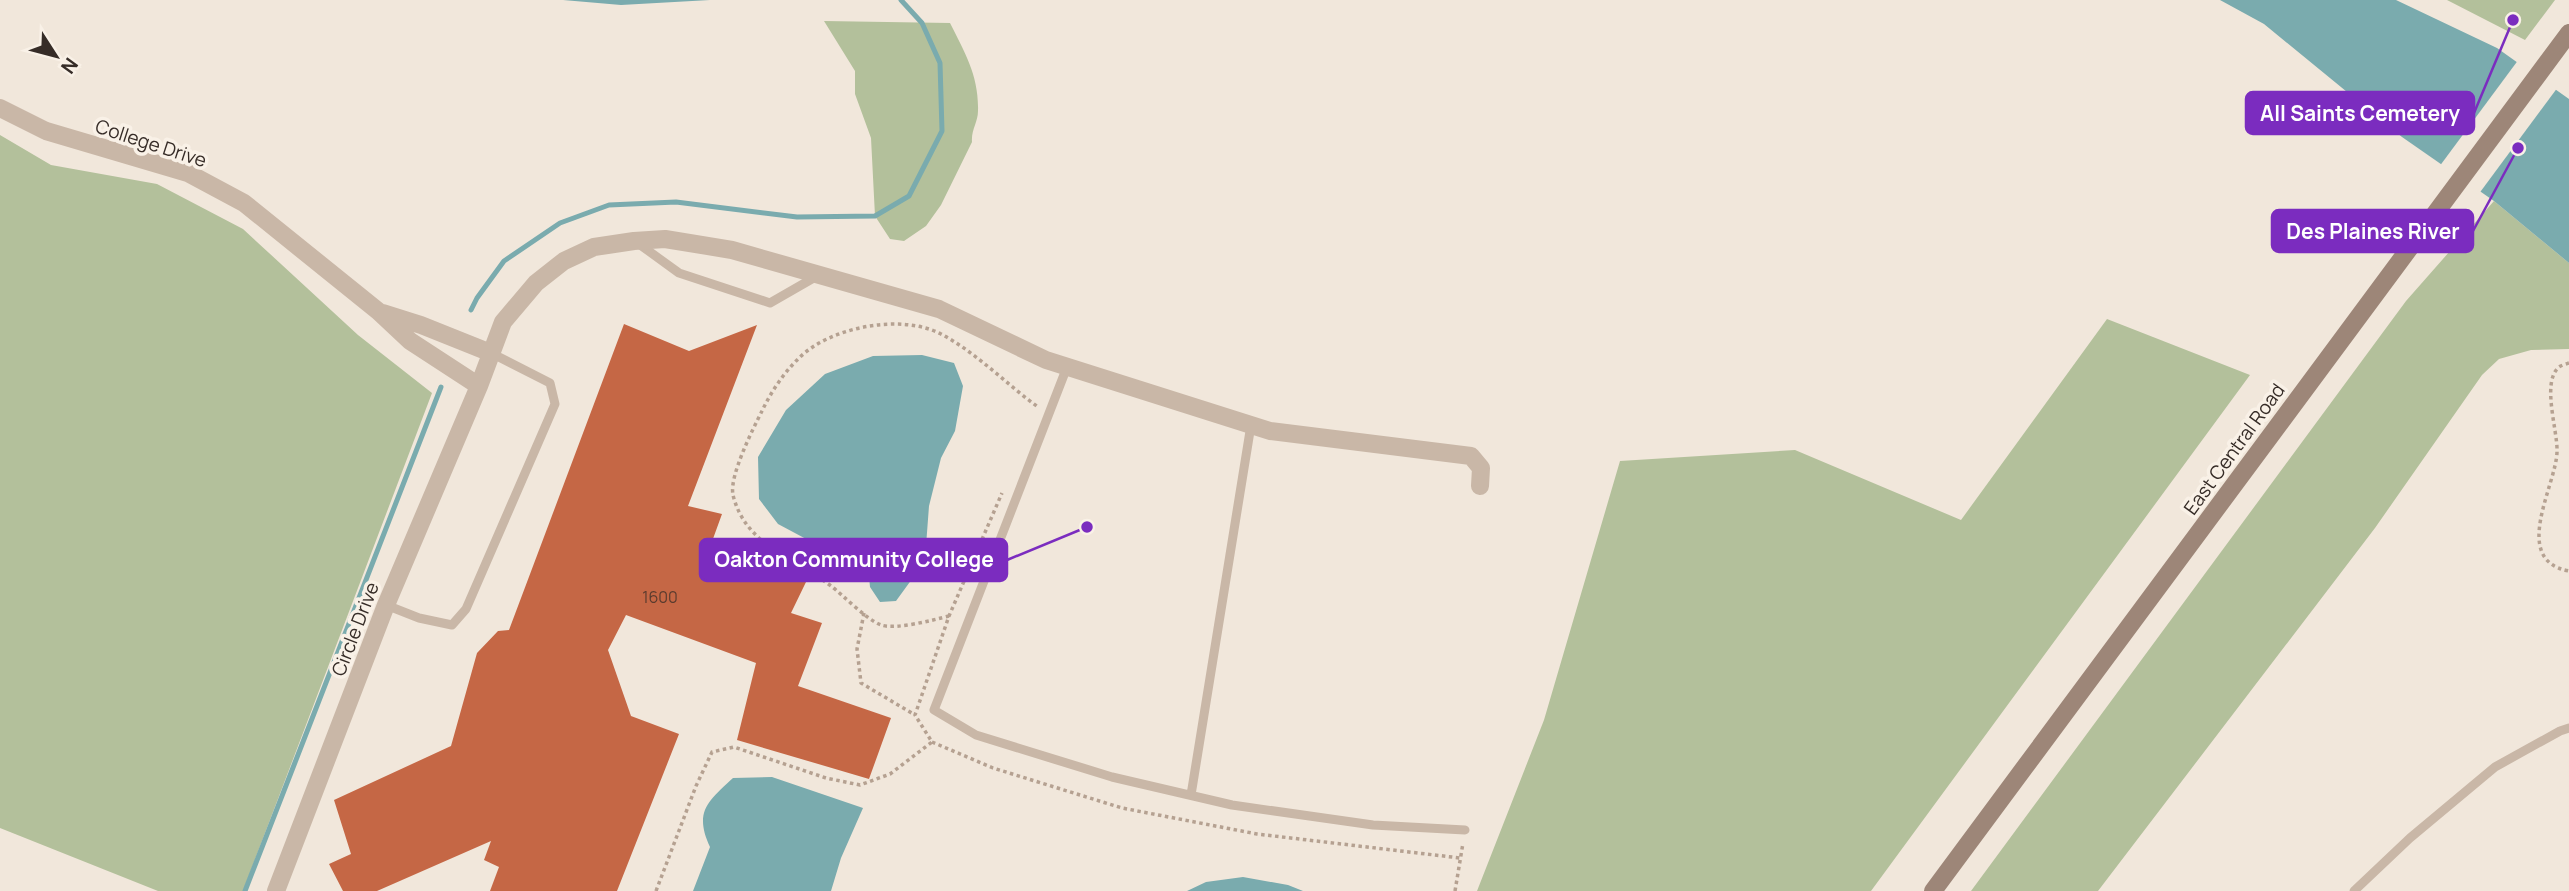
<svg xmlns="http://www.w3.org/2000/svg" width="2569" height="891" font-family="Manrope,sans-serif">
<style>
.green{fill:#b3c09b}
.water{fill:#7aabae}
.pier{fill:#f1e7db}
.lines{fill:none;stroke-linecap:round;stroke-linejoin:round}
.stream{stroke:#7aabae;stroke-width:5}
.building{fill:#c56745}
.path{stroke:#b5a191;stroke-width:3.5;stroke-dasharray:3.5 3.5;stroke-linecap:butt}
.lane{stroke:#c9b7a7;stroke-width:9}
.street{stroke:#c9b7a7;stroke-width:18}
.secondary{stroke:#9d8678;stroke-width:18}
.labels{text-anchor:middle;stroke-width:7;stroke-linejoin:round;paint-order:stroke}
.number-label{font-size:16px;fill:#5a3b2e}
.street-label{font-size:19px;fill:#362c27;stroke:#f9f1e7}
.leader{fill:none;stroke:#7b2cbf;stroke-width:2.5}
.callout-dot{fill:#7b2cbf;stroke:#f9f1e7;stroke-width:2.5}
.callout{fill:#7b2cbf;stroke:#7b2cbf;stroke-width:2.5}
.callout-label{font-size:21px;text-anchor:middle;font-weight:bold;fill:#fff}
</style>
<rect width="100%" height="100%" fill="#f1e7db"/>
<!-- green -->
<path class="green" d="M2447,0H2555L2525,40Z
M824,21L950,23C965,53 979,76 978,111C978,122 971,130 972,142L941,205L926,226L904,241L890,239L875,216L871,138L855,94V71Z
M0,135L51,165L157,184L243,229L358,335L432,393L243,891H158L0,828Z
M2494,201L2569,263V349L2531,350L2499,359L2482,375L2375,528L2098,891H1971L2406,301Z
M2107,319L2250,375L1871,891H1477L1544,720L1620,461L1795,450L1961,520Z"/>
<!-- water -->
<path class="water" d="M563,0H710L621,5Z
M2220,0H2396L2497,48L2569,99V263L2494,201L2402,137L2264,24Z
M922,355L954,363L963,386L955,431L941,458L929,506L926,546L912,579L896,601L880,602L870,587L868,567L848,552L808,540L778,524L759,499L758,457L786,410L825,374L873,356Z
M772,777L863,808L841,858L831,891H693L710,847C694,812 707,802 733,778Z
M1243,877L1288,885L1303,891H1187L1206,882Z"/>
<!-- pier -->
<path class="pier" d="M2519,59L2558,87L2478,195L2439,167Z"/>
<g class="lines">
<!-- stream -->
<path class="stream" d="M471,310L477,298L504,261L560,223L609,205L676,202L797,217L875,216L909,196L942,131L940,63L922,23L901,0
M245,891L441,387"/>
</g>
<!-- building -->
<path class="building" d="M624,324L689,351L757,325L688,506L722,514L710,547L806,582L791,613L822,623L798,686L891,718L869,779L737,740L756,663L626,615L608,650L631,716L679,734L617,891H490L499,867L484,860L491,841L377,891H343L329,864L351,854L334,800L451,746L477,653L498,631L509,630Z"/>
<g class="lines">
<!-- path -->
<path class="path" d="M2569,363C2566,364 2562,365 2559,367C2541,382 2558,431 2557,452C2556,486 2510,560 2569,571
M864,613L857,649L861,683L915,715
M949,616C933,620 896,630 881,625C867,620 843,595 831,586C794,558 745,545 733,495C729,476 753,429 762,411C771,392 783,374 798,359C829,327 901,313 941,334C977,353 1006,384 1038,407
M932,742L993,768L1122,808L1257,834L1460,858
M656,891L696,786L712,752L734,747L826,778L860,785L890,774L932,742L915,715L949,616L1002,493
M1455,891L1463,843"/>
<!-- lane -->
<path class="lane" d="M639,244L679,273L770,303L817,276
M1067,367L934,710L976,735L1112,777L1232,805L1373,825L1465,830
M386,605L419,618L452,625L466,609L555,404L550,383L491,353
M1191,795L1251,425
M2354,891L2410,838L2495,767L2560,731L2569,728"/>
<!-- street -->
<path class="street" d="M0,108L46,131L188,173L244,203L378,311L410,341L479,386
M383,313L421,325L491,353
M276,891L386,605L479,386L503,322L536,283L564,261L594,247L634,241L665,239L732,250L939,309L1046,360L1270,431L1471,456L1481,468L1480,486"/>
<!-- secondary -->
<path class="secondary" d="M1933,891L2569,33"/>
</g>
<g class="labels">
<!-- number labels -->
<g class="number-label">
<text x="660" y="603">1600</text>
</g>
<!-- street labels -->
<g class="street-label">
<text transform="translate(151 143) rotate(18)" y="7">College Drive</text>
<text transform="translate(2234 449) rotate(-54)" y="7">East Central Road</text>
<text transform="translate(355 629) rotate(-69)" y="7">Circle Drive</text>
</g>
</g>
<!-- callouts -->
<path class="leader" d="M2513 20L2474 113M2518 148L2473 231M1087 527L1007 560"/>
<g class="callout-dot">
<circle cx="2513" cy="20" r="7"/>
<circle cx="2518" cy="148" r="7"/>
<circle cx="1087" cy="527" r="7"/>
</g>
<g class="callout">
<rect x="2246" y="92" width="228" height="42" rx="7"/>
<rect x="2272" y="210" width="201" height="42" rx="7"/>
<rect x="700" y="539" width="307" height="42" rx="7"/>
</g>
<g class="callout-label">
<text x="2360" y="121">All Saints Cemetery</text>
<text x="2373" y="239">Des Plaines River</text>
<text x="854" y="567">Oakton Community College</text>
</g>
<!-- north arrow -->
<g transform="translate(56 56) rotate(126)" stroke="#f9f1e7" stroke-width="5" paint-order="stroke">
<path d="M0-5L12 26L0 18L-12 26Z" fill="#362c27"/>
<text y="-10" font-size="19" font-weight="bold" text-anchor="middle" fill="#362c27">N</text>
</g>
</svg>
